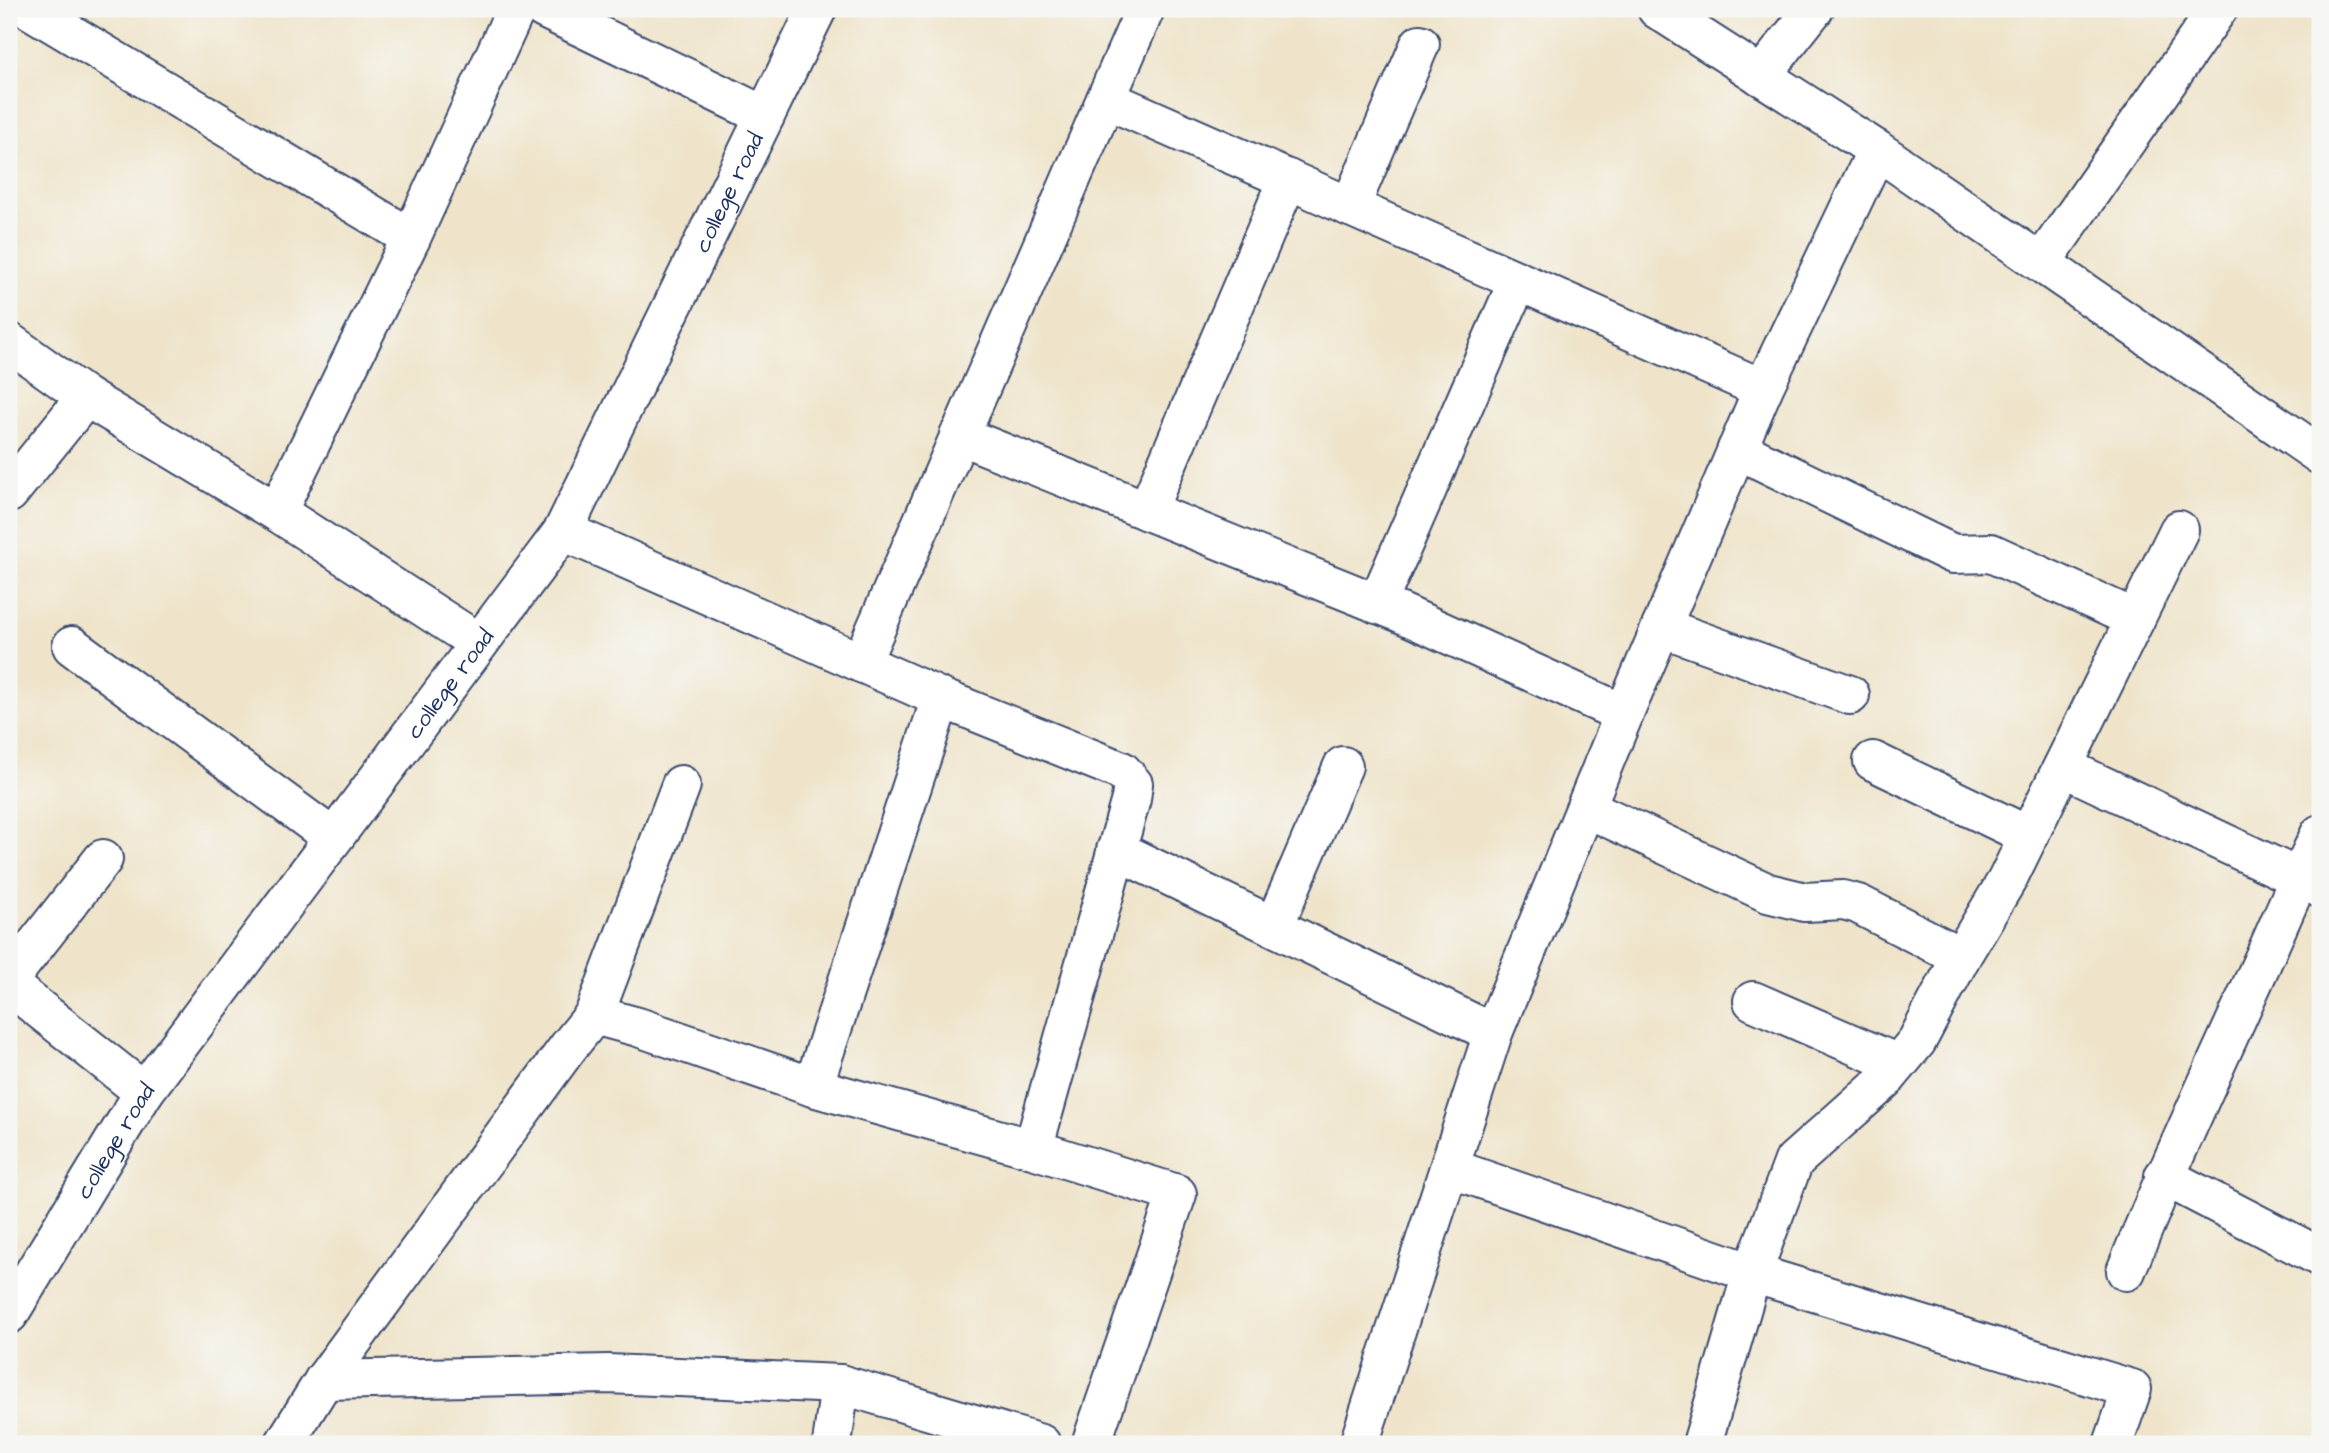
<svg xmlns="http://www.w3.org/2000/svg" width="2329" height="1453" font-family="'Architects Daughter',sans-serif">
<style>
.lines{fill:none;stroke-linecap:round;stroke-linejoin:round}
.minor-casing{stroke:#3b4a6e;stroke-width:42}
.minor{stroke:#fff;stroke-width:38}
.labels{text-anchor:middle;stroke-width:7;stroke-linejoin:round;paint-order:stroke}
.street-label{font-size:23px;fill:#1b2f5e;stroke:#f6f6f2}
</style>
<rect width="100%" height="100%" fill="#f6f6f2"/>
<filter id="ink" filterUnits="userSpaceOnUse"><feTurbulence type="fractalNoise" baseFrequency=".0143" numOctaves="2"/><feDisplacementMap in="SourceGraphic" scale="14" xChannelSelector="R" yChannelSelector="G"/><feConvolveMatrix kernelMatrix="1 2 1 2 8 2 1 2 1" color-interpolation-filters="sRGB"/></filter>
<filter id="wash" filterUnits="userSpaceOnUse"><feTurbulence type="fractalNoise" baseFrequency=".00686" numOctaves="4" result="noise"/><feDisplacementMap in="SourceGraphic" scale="28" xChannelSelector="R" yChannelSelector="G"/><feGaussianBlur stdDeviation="1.57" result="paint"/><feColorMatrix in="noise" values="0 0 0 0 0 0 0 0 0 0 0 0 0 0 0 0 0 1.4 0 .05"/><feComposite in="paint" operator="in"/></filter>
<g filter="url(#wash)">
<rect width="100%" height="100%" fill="#efe4ca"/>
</g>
<g filter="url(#ink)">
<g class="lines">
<defs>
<g id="minor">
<path d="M29,9L411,238"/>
<path d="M544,9L765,116"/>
<path d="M1657,9L1877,150L2320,455"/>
<path d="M1761,76L1814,9"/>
<path d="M1106,99L1763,389"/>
<path d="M1350,207L1420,44"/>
<path d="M2042,262L2218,9"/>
<path d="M9,342L86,397L277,512L479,643"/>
<path d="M959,435L1401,613L1624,714"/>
<path d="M1737,449L1953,554L1991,553L2135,619"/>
<path d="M9,493L86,397"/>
<path d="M1147,511L1288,179"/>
<path d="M277,512L411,238L516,9"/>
<path d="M563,531L941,698L1122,771L1133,784L1131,799L1033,1149"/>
<path d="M1377,604L1518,281"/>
<path d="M1661,627L1850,695"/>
<path d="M72,646L333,838"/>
<path d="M861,663L1145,9"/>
<path d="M1873,761L2029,836"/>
<path d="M2063,767L2320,888"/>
<path d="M1587,808L1768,893L1805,902L1843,900L1858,904L1961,957"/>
<path d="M1116,850L1493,1033"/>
<path d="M1274,926L1343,766"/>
<path d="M9,979L103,859"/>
<path d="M9,985L144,1092"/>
<path d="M1753,1001L1898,1064"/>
<path d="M594,1015L681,785"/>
<path d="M813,1087L941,698"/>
<path d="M1450,1168L1752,1273L2132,1389L2113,1444"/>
<path d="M2164,1176L2320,1257"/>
<path d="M2126,1271C2164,1175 2208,1083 2250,989C2274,937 2295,885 2320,834"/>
<path id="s1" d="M9,1314L144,1092L563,531L817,9"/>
<path d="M324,1380L608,1374L840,1384L1041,1444"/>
<path d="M284,1444L324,1380L569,1046L594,1015L638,1027L813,1087L1033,1149L1177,1194L1091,1444"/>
<path d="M832,1444L840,1384"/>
<path d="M1359,1444L1493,1033L1624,714L1763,389L1877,150"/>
<path d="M1702,1444L1752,1273L1794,1161L1885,1080L1917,1041L1961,957L2007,880L2179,530"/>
</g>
</defs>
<!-- minor casing -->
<use href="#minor" class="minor-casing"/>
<!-- minor -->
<use href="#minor" class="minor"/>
</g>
</g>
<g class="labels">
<!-- street labels -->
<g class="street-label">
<text dy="8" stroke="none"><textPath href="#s1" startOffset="1337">college road</textPath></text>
<text dy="8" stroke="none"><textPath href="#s1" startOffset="770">college road</textPath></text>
<text dy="8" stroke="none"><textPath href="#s1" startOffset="203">college road</textPath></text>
</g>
</g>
<!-- margin -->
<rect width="2329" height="1453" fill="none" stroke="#f6f6f2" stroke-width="35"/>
</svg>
